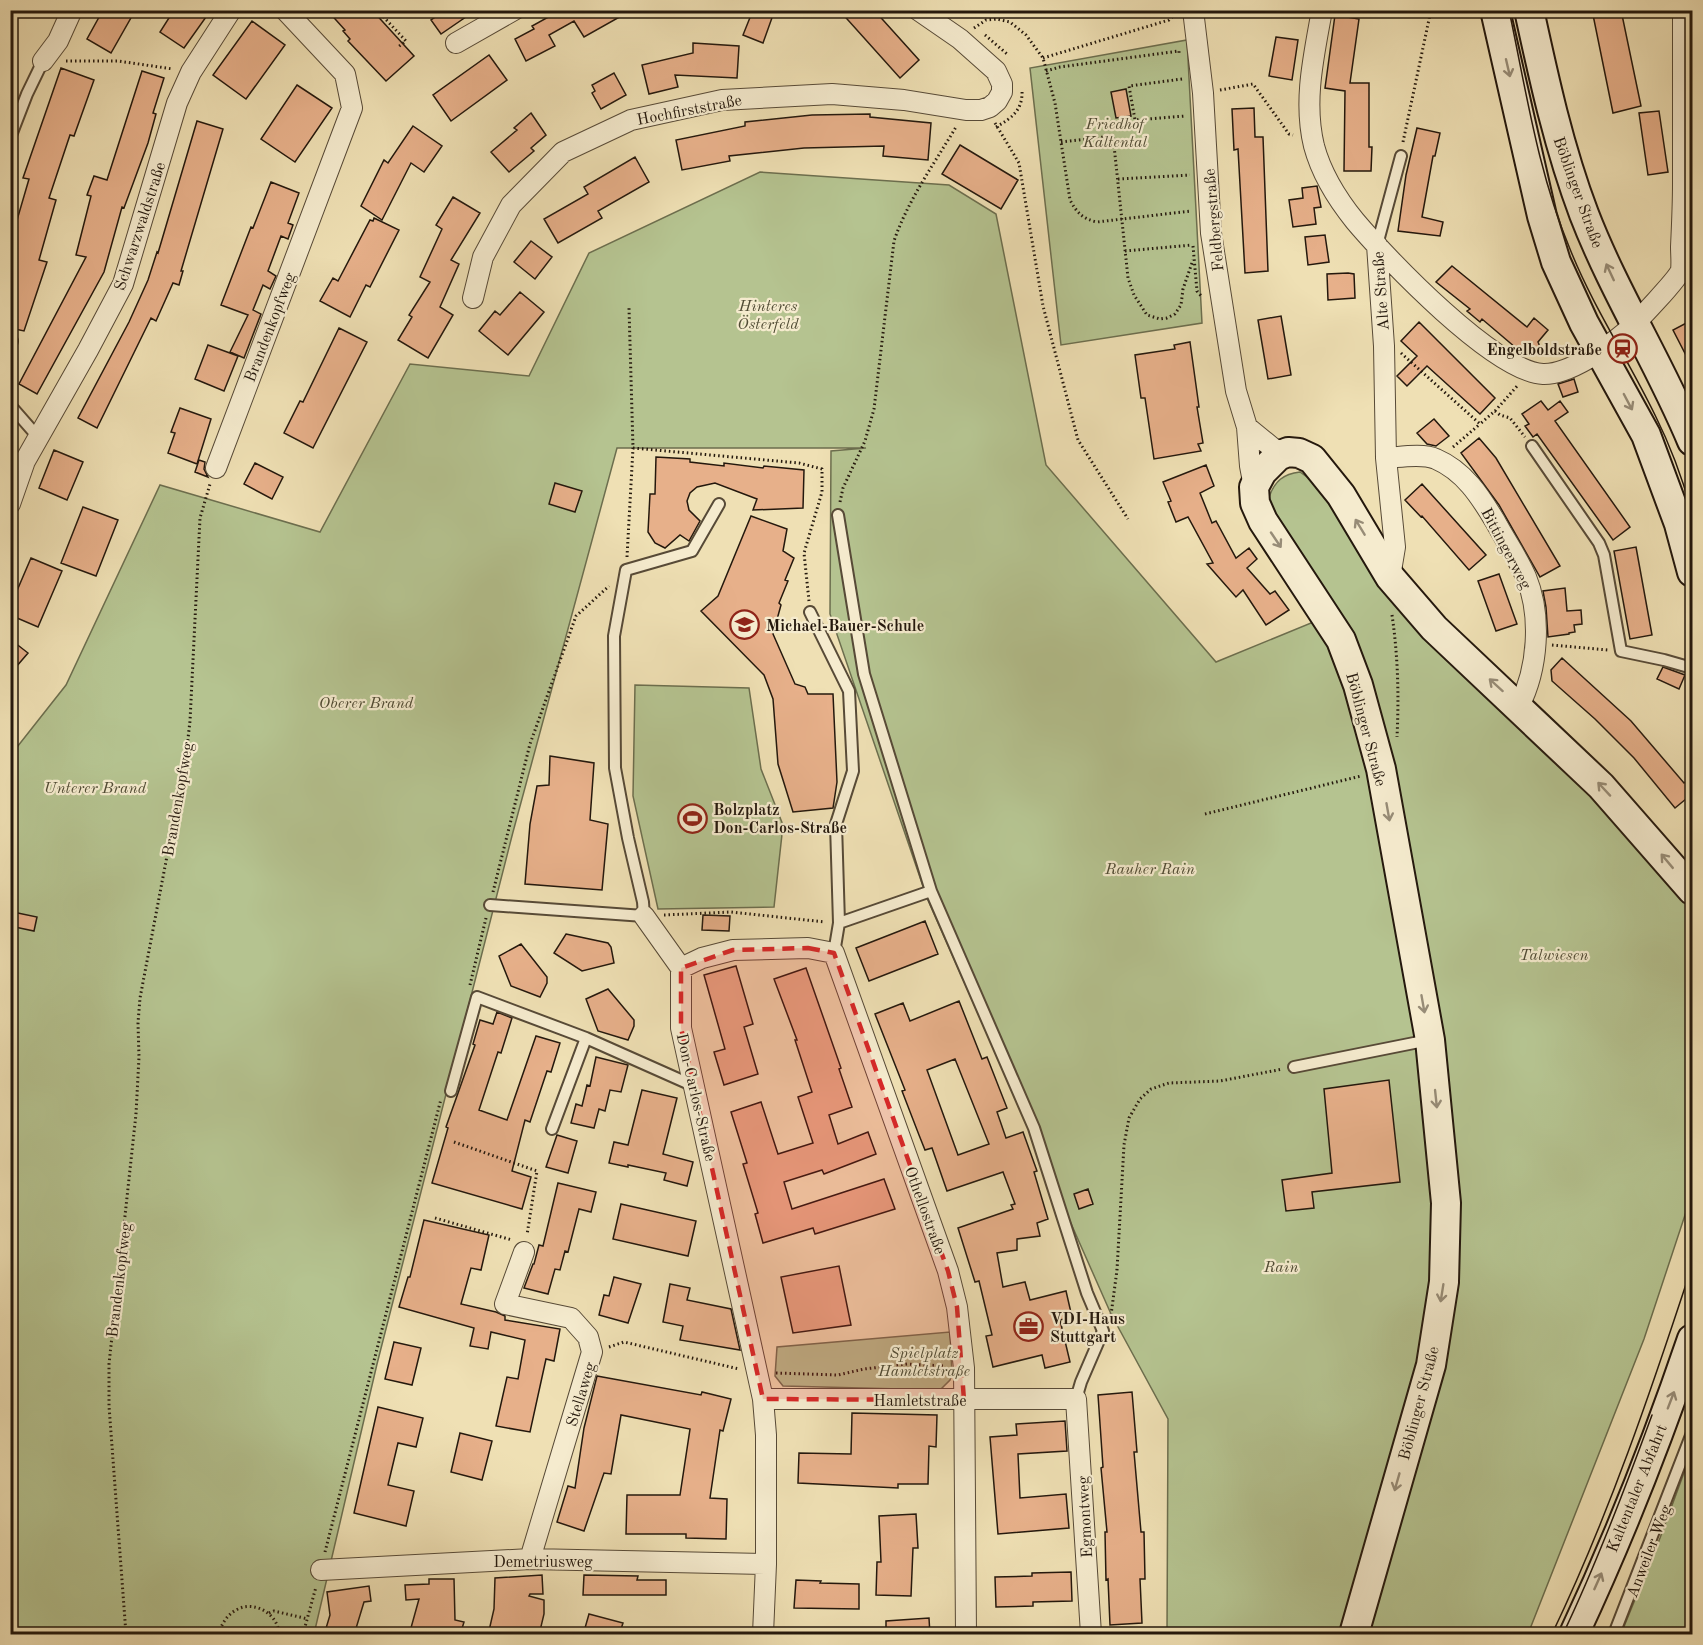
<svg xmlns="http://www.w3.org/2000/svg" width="1703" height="1645" font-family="'Old Standard TT',serif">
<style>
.green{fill:#b5c390;stroke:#6c6e4e;stroke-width:1.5}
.building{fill:#e7b08a;stroke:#24180d;stroke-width:1.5;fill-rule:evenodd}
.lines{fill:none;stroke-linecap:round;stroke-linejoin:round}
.lane-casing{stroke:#574a37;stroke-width:14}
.street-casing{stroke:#574a37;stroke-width:22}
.secondary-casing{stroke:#24180d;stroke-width:32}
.path{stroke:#24180d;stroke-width:3;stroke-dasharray:1.5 3;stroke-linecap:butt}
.lane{stroke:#f5ebce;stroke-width:10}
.street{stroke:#f5ebce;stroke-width:20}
.secondary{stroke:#f5ebce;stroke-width:28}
.tram{stroke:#24180d;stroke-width:1.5}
.oneway{stroke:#978c77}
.marked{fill:#d62828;fill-opacity:0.2;stroke:#d62828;stroke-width:4.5;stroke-dasharray:12 8;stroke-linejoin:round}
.labels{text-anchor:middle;stroke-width:4.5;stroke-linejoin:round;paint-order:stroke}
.street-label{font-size:16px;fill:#24180d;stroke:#f5ebce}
.park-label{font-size:16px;font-style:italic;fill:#504b34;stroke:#f5ebce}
.poi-label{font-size:16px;font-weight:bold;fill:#24180d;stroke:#f5ebce;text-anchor:start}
</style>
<rect width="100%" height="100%" fill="#efe0b4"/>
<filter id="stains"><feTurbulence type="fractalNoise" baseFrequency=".00333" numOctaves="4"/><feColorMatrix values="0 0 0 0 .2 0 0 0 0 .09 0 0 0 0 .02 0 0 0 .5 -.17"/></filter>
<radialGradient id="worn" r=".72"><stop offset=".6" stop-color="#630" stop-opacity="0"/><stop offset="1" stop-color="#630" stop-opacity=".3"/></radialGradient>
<!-- green -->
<path class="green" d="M1187,40L1202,323L1061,345L1030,68Z
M760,172L949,185L996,214L1046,465L1216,662L1338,612L1272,508L1269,497C1275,481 1283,474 1300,472L1314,482L1381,581L1595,792L1692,904V1194L1644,1339L1528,1634H1167L1168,1419L1111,1314L927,898L830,614L831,451L866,448H617L513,832L377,1364L314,1634H11L10,756L66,685L160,485L320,532L410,364L529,376L589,253Z
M635,685L749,688L761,769L783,825L774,907L658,909L633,796Z
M950,1332L952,1374L950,1380L940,1390L783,1386L775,1376L777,1347Z
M1692,1451V1634H1621L1660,1538Z"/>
<!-- building -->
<path class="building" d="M103,10H121L132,16L111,53L87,39Z
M174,10H211L184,48L160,32Z
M327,10H372L414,56L386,81L348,41L350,39L343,31L345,30Z
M446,10H476L441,34L431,20Z
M561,10H632L584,37L574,21L549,35L555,46L526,61L515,39L534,29L532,26Z
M753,10H760L773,15L763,43L743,35Z
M839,10H874L919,60L900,78Z
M1592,10H1621L1641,106L1613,113Z
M1335,15L1359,19L1350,83H1369V147H1372L1371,171H1344L1345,91L1325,88Z
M252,21L285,45L246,99L213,75Z
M1276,37L1298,40L1292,80L1269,76Z
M693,43L739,46L737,78L675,75L678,87L649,94L642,65L693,53Z
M489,55L507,80L451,121L433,95Z
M61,68L94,80L74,136L70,135L49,198L56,200L39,260L47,262L24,331L10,328V244L29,179L23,178Z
M142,71L164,78L153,113L156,114L148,143L124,208L122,207L104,272L37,394L19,384L86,257L76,255L91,196L87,195L94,176L107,180Z
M614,73L626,95L601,109L592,93L595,91L592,85Z
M297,85L332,108L295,162L261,139Z
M1126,89L1131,116L1116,118L1111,92Z
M1254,108L1255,137H1263L1268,271L1245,273L1238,149L1234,150L1232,109Z
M1659,111L1668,172L1648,175L1639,113Z
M531,113L546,135L531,148L534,151L509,172L491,152L517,130L514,128Z
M870,114V117L931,123L928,160L883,156L884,146L804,148L729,156L730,161L682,170L676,140L745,126V122L812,115Z
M197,121L223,129L181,271H183L179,285L173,283L156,321L151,318L97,428L78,418L129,322L148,280L157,252L158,253Z
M413,126L442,146L424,172L411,163L382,220L361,206L384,160L388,163Z
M1417,128L1440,133L1435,156H1433L1422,217L1443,222L1440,236L1398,231L1406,175Z
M960,145L1018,180L1001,209L942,174Z
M635,157L649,182L598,211L602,218L558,243L544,219L588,194L584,187Z
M271,182L299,193L288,223L293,225L288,239L281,236L268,271L276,276L270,289L263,285L253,310L261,314L244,358L230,352L248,315L221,305L251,227L253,228Z
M1317,186L1321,207L1314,208L1316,224L1293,227L1289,200L1303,198L1302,188Z
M453,197L480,213L451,260L459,264L440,307L453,315L428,358L398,340L412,317L409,315L430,282L420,277L442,229L436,225Z
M374,218L399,230L370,287L366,285L350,317L320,301L333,278L338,281L370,220L373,221Z
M1325,235L1329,262L1308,265L1305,237Z
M531,241L552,257L535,279L514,262Z
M1452,266L1527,327L1534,318L1548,330L1538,342L1540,347L1536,353L1530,354L1525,350L1522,353L1482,319L1480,322L1467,311L1470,309L1436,282Z
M1348,273L1354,274L1355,298L1328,300L1327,274Z
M520,292L544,312L508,355L479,331L495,311L500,315Z
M1281,316L1291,375L1268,379L1258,320Z
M1692,320V367L1673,330Z
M1419,322L1495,398L1480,414L1427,366L1407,386L1397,376L1417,356L1401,341Z
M339,328L367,342L313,448L284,433L300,401L303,402Z
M1190,342L1199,407H1197L1203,443L1198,444L1201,451L1154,459L1145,398H1141L1135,355L1175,349L1174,345Z
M208,345L238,356L224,391L195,379Z
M1574,379L1578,392L1563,397L1558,384Z
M1541,401L1548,410L1560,401L1568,412L1555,421L1630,527L1613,540L1537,434L1533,437L1525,426L1529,424L1522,414Z
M180,408L211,419L197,464L168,453L175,433L171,432Z
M1434,419L1449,436L1436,446L1427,444L1417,433Z
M1479,438L1496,458L1560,566L1540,577L1499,505L1461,453Z
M54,450L83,462L67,500L39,488Z
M656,457L690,459V462L724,466V463L763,468L764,466L804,470L803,508L753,510L757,499L715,483L697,487L690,493L687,501L689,510L700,521L689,541L680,535L665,548L655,543L648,532L650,494H655Z
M199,460L205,462L204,469L208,477L195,472Z
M255,463L283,477L272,499L244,484Z
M1206,465L1214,486L1200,493L1212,523L1216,521L1236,558L1249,548L1257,559L1247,568L1270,594L1275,591L1289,610L1266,625L1243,590L1236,597L1207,564L1213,563L1188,517L1176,522L1168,502L1171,501L1163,482Z
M555,483L582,491L575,512L549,504Z
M1422,484L1486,555L1469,570L1422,516L1421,517L1405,500Z
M83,507L118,520L96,576L61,563Z
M751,516L787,529L783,551L794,558L785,580L788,581L779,603L781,605L773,634L795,684L805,687L808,694H833L837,782L833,808L793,812L778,764L773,699L764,675L701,611L718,596Z
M1636,547L1652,635L1630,639L1614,551Z
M31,558L62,571L38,627L10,615V607Z
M1499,574L1517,624L1496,631L1478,581Z
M1565,588L1567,611L1581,610L1582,624L1574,625L1575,632L1569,633V634L1548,637L1546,607L1543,591Z
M10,639L28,653L10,674Z
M1562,658L1631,721L1684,783L1692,777V794L1675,808L1634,758L1595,719L1552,681L1551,670Z
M1663,667L1685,675L1679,689L1657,679Z
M550,756L594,763L590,820L608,824L602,890L525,884L530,824L537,786L549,785Z
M13,912L37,917L34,931L10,926Z
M703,915L730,916L729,931L702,930Z
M925,921L938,954L869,981L856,948Z
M566,934L608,943L611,947L614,963L582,971L554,953Z
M521,944L547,977V983L540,997L511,986L499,956Z
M736,966L753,1024L744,1027L758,1074L724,1085L714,1052L725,1049L704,975Z
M806,968L841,1068L839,1069L852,1107L829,1115L838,1144L868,1132L876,1154L824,1174L822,1170L784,1182L792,1209L884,1179L895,1209L815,1234L813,1228L763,1243L755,1214L758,1213L743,1164L747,1163L731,1112L761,1102L778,1154L813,1143L798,1097L812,1092L795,1040H797L774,979Z
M608,989L634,1020V1026L628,1040L598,1031L586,999Z
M959,1001L982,1059L987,1057L1007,1108L997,1112L1006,1138L1023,1132L1037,1171L1034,1172L1048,1219L1037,1223L1040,1236L1017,1239V1250L997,1253L1003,1287L1025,1282L1030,1300L1066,1291L1072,1317L1060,1320L1070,1362L1045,1368L1042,1355L993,1367L986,1336L992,1335L979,1281L975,1282L958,1228L1013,1209L1011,1205L1015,1204L1003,1172L947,1191L932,1148L925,1150L919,1135L902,1091L905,1090L875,1014L903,1003L910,1021ZM955,1059L989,1144L958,1155L927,1070Z
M497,1012L512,1018L501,1053L498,1052L479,1110L507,1120L536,1036L560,1043L551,1072L547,1071L530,1122L525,1120L512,1171L531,1177L522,1209L432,1183L448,1128L446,1127L475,1045L473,1044L480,1020L493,1024Z
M596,1057L628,1065L621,1092L610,1090L605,1111L599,1109L594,1128L571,1123L576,1104L582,1106L587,1085L590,1086Z
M1389,1080L1400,1182L1312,1192L1314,1208L1286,1211L1282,1180L1332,1173L1324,1089Z
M642,1090L677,1098L663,1154L693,1162L687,1186L664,1180L666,1173L628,1165V1167L609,1163L614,1142L628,1145Z
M557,1135L577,1141L568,1173L546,1167Z
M558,1183L596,1192L591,1212L579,1209L568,1252L565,1251L560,1270L555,1269L548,1294L524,1288L533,1264H534L539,1245L543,1246Z
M1088,1189L1093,1204L1079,1209L1074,1194Z
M621,1204L696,1221L688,1256L613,1239Z
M424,1220L489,1235L481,1270L471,1268L461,1304L496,1312L505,1316V1320L560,1329L554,1361L546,1359L530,1432L496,1426L507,1377L518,1379L525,1340L491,1332L488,1349L470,1346L474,1328L399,1307L408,1277H410Z
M839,1266L851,1325L793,1333L781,1277Z
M614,1277L641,1284L628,1323L599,1315L604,1295L609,1296Z
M670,1284L690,1288L687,1300L731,1309L740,1350L680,1340L683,1326L663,1322Z
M394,1342L421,1348L412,1385L385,1379Z
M597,1376L701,1395L702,1392L731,1399L723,1431L720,1430L710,1498L727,1499L726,1539L686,1538V1534H626L627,1495H680L690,1429L621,1415L611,1474L604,1473L584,1531L557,1522L568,1486L575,1488L584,1428Z
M1132,1392L1137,1452H1134L1141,1532H1144L1145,1579H1140L1142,1623L1110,1625L1108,1579L1106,1580L1105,1532H1107L1101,1468L1103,1467L1098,1395Z
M378,1407L423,1418L416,1447L398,1443L388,1485L414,1491L406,1526L354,1513Z
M852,1413L937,1415L936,1447L929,1446L928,1484H898V1488L798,1483L799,1453L851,1454Z
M1065,1421L1067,1451L1018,1454L1020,1498L1066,1494L1069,1528L998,1534L990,1437L1017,1435L1016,1424Z
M460,1433L492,1441L482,1480L451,1472Z
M916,1514L918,1548H913L911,1596L876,1595L877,1562H881L879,1516Z
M1071,1572L1072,1601L1033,1602V1606L996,1607L995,1577L1032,1576V1573Z
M542,1575L543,1594H530L529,1596L544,1600V1614L539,1635H488L494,1609L495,1578Z
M584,1575L638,1576L637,1580H666V1595H583Z
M429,1579H454L455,1620L464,1622L460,1635H409L419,1599L406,1600L405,1585L429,1584Z
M796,1580L821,1581L820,1583L859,1584V1609L794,1608Z
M369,1586L371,1601L364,1602L354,1635H324L330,1615L327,1592Z
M589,1614L623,1623L619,1635H583Z
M929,1618L930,1635H886V1621Z"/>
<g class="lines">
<defs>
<path id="lane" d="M10,138L27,94L43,61
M1377,245L1401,156
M10,347L12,341
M10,405L38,437
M1532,446L1599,543L1604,555L1621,651L1664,660L1692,668
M838,515L864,674L931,891L1034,1128L1087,1293L1103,1331L1081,1382L1076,1399
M810,612L849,691L853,771L836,824L839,923L834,953
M490,905L644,916L643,902L628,838L615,768L614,636L626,570L692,551L719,504
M839,923L931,891
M1294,1067L1429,1040
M451,1091L477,997L586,1038L694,1086
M552,1129L586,1038
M1614,1634L1692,1433"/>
<path id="street" d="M1193,10L1203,93L1211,233L1236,391L1247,427L1250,466L1254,487
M1322,10C1314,55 1303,101 1314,146C1321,172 1338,200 1355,221C1387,259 1495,372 1543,374C1569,375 1608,347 1627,331C1636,323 1678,279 1681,270C1682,263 1681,254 1681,247C1682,226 1683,205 1683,183C1683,126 1683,68 1683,10
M456,43L514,10
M43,61L58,41L72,10
M1377,245L1384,346L1386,458L1395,547L1390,577
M473,298L483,257L511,205L563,152L631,120L722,100L832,94L904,100L966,110H981L990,107L997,101L1002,92V84L996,71L960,39L918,10
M1247,427L1274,449L1288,452
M1386,458C1401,457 1423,453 1436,459C1464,471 1480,496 1495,521C1505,540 1518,558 1526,577C1542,616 1538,669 1519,706
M216,468L352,108L345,74L285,10
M10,504L25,461L88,350L123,284L177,103L191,72L231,10
M644,916L681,968V1028L763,1399L766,1435V1564L763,1634
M681,968L702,958L733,950L808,948L834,953L948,1271L957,1307L964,1368L966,1634
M524,1252L505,1304L571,1318L588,1337L592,1352L530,1559
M763,1399H1076L1091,1634
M321,1570L530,1559L766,1564"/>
<path id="secondary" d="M1495,10L1542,216L1556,262L1584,323L1646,435L1679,524L1692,572
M1529,10C1544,79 1559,148 1584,214C1614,292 1660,364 1692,441
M1354,1634L1431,1365L1444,1282L1446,1203L1430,1040L1381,769L1358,685L1341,640L1263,521L1255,503L1254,487L1262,472L1278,456L1288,452L1299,453L1312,459L1341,495L1390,577L1434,628L1601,786L1692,890
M1574,1634C1619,1538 1658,1439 1692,1339"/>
</defs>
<!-- lane casing -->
<use href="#lane" class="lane-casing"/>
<!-- street casing -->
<use href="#street" class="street-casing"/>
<!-- secondary casing -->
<use href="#secondary" class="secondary-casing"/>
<!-- path -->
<path class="path" d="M381,10L379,12L406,41L398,47
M974,28L986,20L997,19L1010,22L1026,35L1043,58L1055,103L1070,200C1077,213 1083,219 1097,222L1191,211
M985,35L1007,54
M1043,58L1169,20L1175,14
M66,61H118L173,69
M1046,71L1060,67L1179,51V54
M1182,79L1129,86L1135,120L1185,116
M1220,90L1253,84L1289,134L1293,135
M995,123L1019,163L1043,306L1078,440L1128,519
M996,127C1012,118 1023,110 1022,90
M1061,142L1113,136L1128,278L1134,295L1147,315L1160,319L1167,318L1175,314L1181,305L1183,289L1193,260
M1403,142L1431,10
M1118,179L1190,175
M1193,246L1197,291L1202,297
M1125,251L1192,245
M1401,353L1480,424L1495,411L1500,415L1510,418L1525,437
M1495,411L1518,385
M1453,447L1480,424
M633,448L799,463L822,469V492L804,553L809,601
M840,502L843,488L865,441L874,409L894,241C908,200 934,164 956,127
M627,557L633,448L629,308
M1392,615C1398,656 1399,696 1397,737
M1552,645L1608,650
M1205,814L1361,776
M493,892L530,744L576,616L609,586
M664,915L731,912L825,922
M470,985L486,918
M454,1142L537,1171L527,1235
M435,1218L512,1240
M1111,1315L1117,1270L1124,1145L1129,1118L1140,1099L1151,1089L1169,1083L1220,1081L1283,1069
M609,1347L624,1342L739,1369
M776,1373L838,1375L864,1369L907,1364L945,1366
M325,1552L441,1099
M269,1613L274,1611L308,1619
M126,1634L109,1406V1364L136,1114L139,1057L138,1023L140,998L186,756L190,721L200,518L210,484
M218,1634C222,1624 227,1614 238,1609C256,1600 279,1616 279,1634
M303,1634L316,1587"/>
<!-- lane -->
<use href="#lane" class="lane"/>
<!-- street -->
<use href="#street" class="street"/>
<!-- secondary -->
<use href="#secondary" class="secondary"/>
<!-- tram -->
<path class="tram" d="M1509,10C1526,90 1538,173 1570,249C1593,307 1628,359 1655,415C1671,447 1683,480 1692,513
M1552,1634C1609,1515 1651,1391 1692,1266
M1563,1634C1597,1563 1625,1489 1652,1415"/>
</g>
<!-- one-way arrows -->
<defs><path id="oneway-shaft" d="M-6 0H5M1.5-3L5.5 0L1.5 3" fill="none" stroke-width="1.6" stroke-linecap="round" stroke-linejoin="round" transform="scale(1.5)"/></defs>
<g class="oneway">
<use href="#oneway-shaft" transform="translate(1508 68) rotate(77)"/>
<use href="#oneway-shaft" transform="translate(1610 272) rotate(-115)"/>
<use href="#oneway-shaft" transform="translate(1628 402) rotate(62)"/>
<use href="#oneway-shaft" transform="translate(1360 527) rotate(-121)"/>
<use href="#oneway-shaft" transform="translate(1276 540) rotate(56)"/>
<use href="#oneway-shaft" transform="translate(1496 685) rotate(-138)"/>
<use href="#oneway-shaft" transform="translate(1604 789) rotate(-133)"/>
<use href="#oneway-shaft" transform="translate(1388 812) rotate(80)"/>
<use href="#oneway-shaft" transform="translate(1667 861) rotate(-130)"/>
<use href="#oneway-shaft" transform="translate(1423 1004) rotate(80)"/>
<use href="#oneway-shaft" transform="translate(1436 1099) rotate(84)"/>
<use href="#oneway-shaft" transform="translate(1442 1293) rotate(99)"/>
<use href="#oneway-shaft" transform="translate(1671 1400) rotate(-69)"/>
<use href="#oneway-shaft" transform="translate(1397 1482) rotate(106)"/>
<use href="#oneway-shaft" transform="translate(1598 1581) rotate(-66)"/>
</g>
<!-- marked area -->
<path class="marked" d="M808,948L834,953L948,1271L957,1307L964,1400L763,1399L681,1028V968L733,950Z"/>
<!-- icons -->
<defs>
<symbol id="station-ring" viewBox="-11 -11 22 22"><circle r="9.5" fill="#f5ebce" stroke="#8f2418" stroke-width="1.5"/><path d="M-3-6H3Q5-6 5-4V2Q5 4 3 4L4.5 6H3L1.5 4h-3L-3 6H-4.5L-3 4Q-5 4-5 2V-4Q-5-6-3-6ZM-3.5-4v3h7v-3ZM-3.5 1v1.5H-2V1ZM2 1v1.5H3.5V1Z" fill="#8f2418"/></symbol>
<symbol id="school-ring" viewBox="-11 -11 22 22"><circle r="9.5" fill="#f5ebce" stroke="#8f2418" stroke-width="1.5"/><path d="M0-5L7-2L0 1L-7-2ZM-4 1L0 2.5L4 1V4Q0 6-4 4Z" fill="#8f2418"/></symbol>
<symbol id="stadium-ring" viewBox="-11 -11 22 22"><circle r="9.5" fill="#f5ebce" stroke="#8f2418" stroke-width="1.5"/><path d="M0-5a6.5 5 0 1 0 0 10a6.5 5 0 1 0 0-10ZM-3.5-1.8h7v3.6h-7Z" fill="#8f2418"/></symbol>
<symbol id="office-ring" viewBox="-11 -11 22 22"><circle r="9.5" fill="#f5ebce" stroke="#8f2418" stroke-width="1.5"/><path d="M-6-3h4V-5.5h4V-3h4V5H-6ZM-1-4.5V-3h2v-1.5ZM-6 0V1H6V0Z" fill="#8f2418"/></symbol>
</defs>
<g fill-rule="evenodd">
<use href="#station-ring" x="1606" y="332" width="33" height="33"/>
<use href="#school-ring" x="728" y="608" width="33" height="33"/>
<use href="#stadium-ring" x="676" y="802" width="33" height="33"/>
<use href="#office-ring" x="1012" y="1310" width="33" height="33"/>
</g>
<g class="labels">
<!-- street labels -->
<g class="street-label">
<text transform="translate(689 109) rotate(-11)" y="6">Hochfirststraße</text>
<text transform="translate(1579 192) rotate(70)" y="6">Böblinger Straße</text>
<text transform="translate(1213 220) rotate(-95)" y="6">Feldbergstraße</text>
<text transform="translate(139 226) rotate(-72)" y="6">Schwarzwaldstraße</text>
<text transform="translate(1380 291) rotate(-94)" y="6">Alte Straße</text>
<text transform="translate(269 327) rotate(-69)" y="6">Brandenkopfweg</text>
<text transform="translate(1507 548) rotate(62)" y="6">Bittingerweg</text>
<text transform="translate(1367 729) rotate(75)" y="6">Böblinger Straße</text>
<text transform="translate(177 799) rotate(-80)" y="6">Brandenkopfweg</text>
<text transform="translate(697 1097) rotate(77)" y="6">Don-Carlos-Straße</text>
<text transform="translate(926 1210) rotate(70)" y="6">Othellostraße</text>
<text transform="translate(118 1280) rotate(-83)" y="6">Brandenkopfweg</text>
<text transform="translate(580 1394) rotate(-73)" y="6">Stellaweg</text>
<text x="920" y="1406">Hamletstraße</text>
<text transform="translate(1418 1403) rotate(-75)" y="6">Böblinger Straße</text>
<text transform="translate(1636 1488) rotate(-68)" y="6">Kaltentaler Abfahrt</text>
<text transform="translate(1084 1517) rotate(-93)" y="6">Egmontweg</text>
<text transform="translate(1648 1551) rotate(-69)" y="6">Anweiler Weg</text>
<text x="543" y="1567">Demetriusweg</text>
</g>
<!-- park labels -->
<g class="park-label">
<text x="1115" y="129">Friedhof<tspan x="1115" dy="18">Kaltental</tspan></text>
<text x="768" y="311">Hinteres<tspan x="768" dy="18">Österfeld</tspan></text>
<text x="366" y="708">Oberer Brand</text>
<text x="95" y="793">Unterer Brand</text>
<text x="1150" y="874">Rauher Rain</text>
<text x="1554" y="960">Talwiesen</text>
<text x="1281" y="1272">Rain</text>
<text x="924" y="1358">Spielplatz<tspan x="924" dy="18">Hamletstraße</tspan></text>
</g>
<!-- poi labels -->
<g class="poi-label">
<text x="1602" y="355" text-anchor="end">Engelboldstraße</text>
<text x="766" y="631">Michael-Bauer-Schule</text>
<text x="713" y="815">Bolzplatz<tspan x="713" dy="18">Don-Carlos-Straße</tspan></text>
<text x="1050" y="1324">VDI-Haus<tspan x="1050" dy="18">Stuttgart</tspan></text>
</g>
</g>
<!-- margin -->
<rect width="1703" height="1645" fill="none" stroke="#efe0b4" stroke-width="36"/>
<rect x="12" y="12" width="1679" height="1621" fill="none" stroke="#24180d" stroke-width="3"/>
<rect x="18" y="18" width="1667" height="1609" fill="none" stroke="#24180d" stroke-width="1.5"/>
<rect width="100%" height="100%" filter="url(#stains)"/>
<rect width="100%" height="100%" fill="url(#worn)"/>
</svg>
